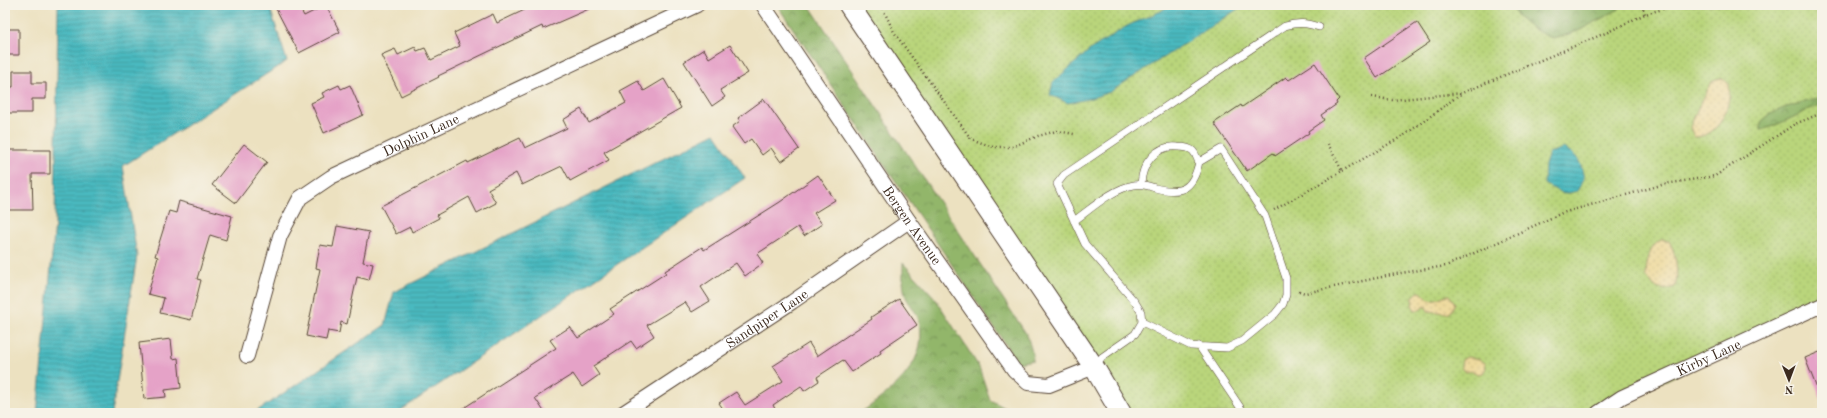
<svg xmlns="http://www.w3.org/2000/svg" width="1827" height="418" font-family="'Old Standard TT',serif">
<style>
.grass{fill:url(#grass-dots);stroke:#7a804c}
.forest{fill:url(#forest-crowns);stroke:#667044}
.sand{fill:url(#sand-dots);stroke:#94825e}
.water{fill:url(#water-rules);stroke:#42726f}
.building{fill:#e5a2c7}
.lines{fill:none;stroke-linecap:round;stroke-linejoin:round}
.service-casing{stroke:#564536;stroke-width:8}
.minor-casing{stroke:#564536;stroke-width:16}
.secondary-casing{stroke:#564536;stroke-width:22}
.path{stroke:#564536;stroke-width:2.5;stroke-dasharray:1 3;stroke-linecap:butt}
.service{stroke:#fff;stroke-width:7}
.minor{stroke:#fff;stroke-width:14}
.secondary{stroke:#fff;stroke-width:20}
.labels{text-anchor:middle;stroke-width:3;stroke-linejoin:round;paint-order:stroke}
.street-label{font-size:14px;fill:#3b2a1e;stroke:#f7f3e8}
</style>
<defs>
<pattern id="grass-dots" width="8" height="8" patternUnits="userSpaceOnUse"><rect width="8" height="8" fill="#b9d57b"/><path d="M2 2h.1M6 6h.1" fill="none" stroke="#a0b76a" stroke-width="1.8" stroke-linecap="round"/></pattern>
<pattern id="forest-crowns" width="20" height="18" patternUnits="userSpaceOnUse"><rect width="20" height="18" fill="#92b66b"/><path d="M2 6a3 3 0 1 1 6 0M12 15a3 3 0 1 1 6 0" fill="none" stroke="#789457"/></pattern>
<pattern id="sand-dots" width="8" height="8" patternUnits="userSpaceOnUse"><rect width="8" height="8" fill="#eeda9e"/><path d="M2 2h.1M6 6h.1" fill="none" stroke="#cdbb88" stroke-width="1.8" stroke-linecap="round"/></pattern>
<pattern id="water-rules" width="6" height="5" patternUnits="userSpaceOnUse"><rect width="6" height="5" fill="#4ab9c0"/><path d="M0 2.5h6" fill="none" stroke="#3f979b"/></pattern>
</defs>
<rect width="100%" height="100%" fill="#f7f3e8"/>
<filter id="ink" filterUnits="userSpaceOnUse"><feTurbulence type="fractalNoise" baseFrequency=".025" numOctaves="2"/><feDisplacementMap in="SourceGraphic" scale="8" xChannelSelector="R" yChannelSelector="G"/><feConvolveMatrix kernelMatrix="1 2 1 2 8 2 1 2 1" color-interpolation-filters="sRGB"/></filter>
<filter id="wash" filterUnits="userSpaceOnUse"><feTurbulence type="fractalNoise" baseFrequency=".012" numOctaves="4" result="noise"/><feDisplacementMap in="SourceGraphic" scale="16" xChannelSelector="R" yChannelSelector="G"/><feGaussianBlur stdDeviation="0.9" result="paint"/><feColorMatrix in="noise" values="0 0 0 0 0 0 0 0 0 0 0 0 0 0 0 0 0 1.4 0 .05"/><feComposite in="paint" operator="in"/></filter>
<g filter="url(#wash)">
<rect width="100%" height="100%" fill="#ece1c0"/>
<!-- grass -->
<path class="grass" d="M849,5H1822V305L1598,413H1121Z"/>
<!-- forest -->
<path class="forest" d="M777,5H809L1027,335L1032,352L1033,360L1018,363Z
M1511,5H1619V9L1578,31L1553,39C1537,31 1518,22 1511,5Z
M1822,97V104C1801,112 1783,124 1761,130V122C1776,106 1802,104 1822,97Z
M903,263L935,298L979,367L990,400L1015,413H860C891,392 932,361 918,318C916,311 909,304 906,297C902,286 903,274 903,263Z"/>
<!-- sand -->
<path class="sand" d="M1721,78L1729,84C1732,106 1720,137 1694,137L1690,127L1698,108L1713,80Z
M1661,240L1669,241C1676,252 1679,275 1675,287C1658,292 1656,289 1646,276C1646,264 1649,246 1661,240Z
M1418,292C1424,293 1425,297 1429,299C1436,301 1442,296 1449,295L1455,303L1451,311L1447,313L1428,311L1426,307H1423L1420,310H1415L1412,305L1413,297Z
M1467,357L1479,359L1485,363L1486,368L1483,373L1478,374L1472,371L1466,372L1462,369L1461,366L1462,360Z"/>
<!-- water -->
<path class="water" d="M58,5H269L287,61L123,166L137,256L112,413H37L55,224Z
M1170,5H1244L1110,92L1088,99L1068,103L1050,95L1053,82L1091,49L1127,26L1161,11Z
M715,133L745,178L397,413H254L385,325L394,292Z
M1563,148C1579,155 1581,163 1584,179L1577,191L1564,194L1544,184L1545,165L1549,153Z"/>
<g id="blocks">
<!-- building -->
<path class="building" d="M274,5H298L304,16L326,5L340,32L299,53Z
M535,5H598L543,29L542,26L438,76L439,77L401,96L381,55L395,49L398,55L415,47L417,51L425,48L431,60L460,46L454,33L493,14L497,23Z
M1417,22L1430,42L1377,78L1364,58Z
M5,29H19V55H5Z
M730,45L748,73L720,90L725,97L712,106L684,62L704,49L709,58Z
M1315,63L1339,99L1336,102L1337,104L1321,115L1324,120L1308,131L1309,133L1275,156L1273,153L1247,171L1214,123L1241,105L1242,107L1286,77L1289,80Z
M13,71H32V83H46V99H32V113H5V94H9V87H13Z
M664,79L681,108L604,152L609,160L570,181L562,166L522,185L516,173L488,189L496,203L477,213L469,197L437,215L439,218L412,232L410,227L396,234L381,206L467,161L468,163L520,138L525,148L567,128L563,120L581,109L589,123L626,103L620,91L638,81L644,91Z
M339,85L341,89L350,85L363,115L324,133L311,103L324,97L322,93Z
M764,99L799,149L781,162L771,148L762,155L751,139L744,144L732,127L740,121L738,118Z
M244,144L267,162L236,203L212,185Z
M5,150H50V174H32L33,210H5Z
M818,175L835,200L814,213L822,224L804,236L798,227L757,254L763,263L745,276L736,263L701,287L710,301L692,312L685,302L647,325L654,336L636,348L631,341L593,366L599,375L582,387L573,374L535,398L545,413H456L556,348L550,340L570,327L578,338L614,314L610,309L666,273L665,271L702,247L704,250L780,202Z
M179,201L232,216L226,240L210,235L197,279L201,280L191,320L160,313L164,298L148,294L158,257L155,256L169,211L176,213Z
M337,226L369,232L363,262L373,264L369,280L357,277L347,324L341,322L339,333L328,331L326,340L306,336L320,269L316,268L320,245L333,247Z
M899,299L917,325L880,350L881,353L852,372L843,360L817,377L819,381L804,391L801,386L773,405L777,413H726L719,403L736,392L745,405L783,381L773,366L809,343L817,356L872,319L871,317Z
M171,339L173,359L178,358L181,388L165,390L166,397L144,399L139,343Z
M1822,351V399H1821L1805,358Z"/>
</g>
</g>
<g filter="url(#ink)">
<use href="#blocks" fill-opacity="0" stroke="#564536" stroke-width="1"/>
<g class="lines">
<defs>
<path id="service" d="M1074,221C1092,208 1112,189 1134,185C1142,183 1149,186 1155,188C1182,195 1193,189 1199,162C1197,159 1196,154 1193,151C1189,147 1183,147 1178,147C1156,144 1142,164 1141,184
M1142,322L1141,312L1135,302L1085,244L1057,184L1064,175L1285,26C1298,22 1306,23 1319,27
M1199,346L1244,413
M1096,365L1102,357L1135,334L1142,322L1191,346L1227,348L1242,341L1275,314L1283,304L1286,295V278L1265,216L1221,149L1199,162"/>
<g id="minor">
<path id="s1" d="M763,5L909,221L1014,370L1028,383L1049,385L1094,367"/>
<path id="s2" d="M247,356L280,236L300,198L331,177L697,5"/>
<path id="s3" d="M623,413L792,302L909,221"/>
<path id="s4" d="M1598,413L1622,397L1822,305"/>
</g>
<path id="secondary" d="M849,5L1094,367L1121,413"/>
</defs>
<!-- service casing -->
<use href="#service" class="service-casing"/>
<!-- minor casing -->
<use href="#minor" class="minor-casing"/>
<!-- secondary casing -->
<use href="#secondary" class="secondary-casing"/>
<!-- path -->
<path class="path" d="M881,5L894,32L971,139L993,147H1012L1038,136L1057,131L1074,134
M1642,5L1645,14
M1372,97L1392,100L1462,93L1608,32L1645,14L1677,5
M1342,171L1406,134L1462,93
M1274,210L1342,171L1328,144
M1299,291L1305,293L1401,273L1446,266L1562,213L1665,184L1715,176L1795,124L1822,113"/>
<!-- service -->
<use href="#service" class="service"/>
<!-- minor -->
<use href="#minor" class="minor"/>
<!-- secondary -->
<use href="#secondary" class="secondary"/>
</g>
</g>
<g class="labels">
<!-- street labels -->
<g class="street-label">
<text dy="5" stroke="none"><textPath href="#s2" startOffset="304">Dolphin Lane</textPath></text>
<text dy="5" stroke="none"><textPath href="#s1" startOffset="266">Bergen Avenue</textPath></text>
<text dy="5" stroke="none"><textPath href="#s3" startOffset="172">Sandpiper Lane</textPath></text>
<text dy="5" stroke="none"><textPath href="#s4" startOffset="124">Kirby Lane</textPath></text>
</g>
</g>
<!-- margin -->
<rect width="1827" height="418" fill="none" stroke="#f7f3e8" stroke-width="20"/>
<!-- north arrow -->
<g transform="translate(1789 380) rotate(179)" stroke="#f7f3e8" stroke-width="3" paint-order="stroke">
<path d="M0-3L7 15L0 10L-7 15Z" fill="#3b2a1e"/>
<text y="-6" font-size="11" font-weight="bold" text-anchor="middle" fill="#3b2a1e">N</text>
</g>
</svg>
